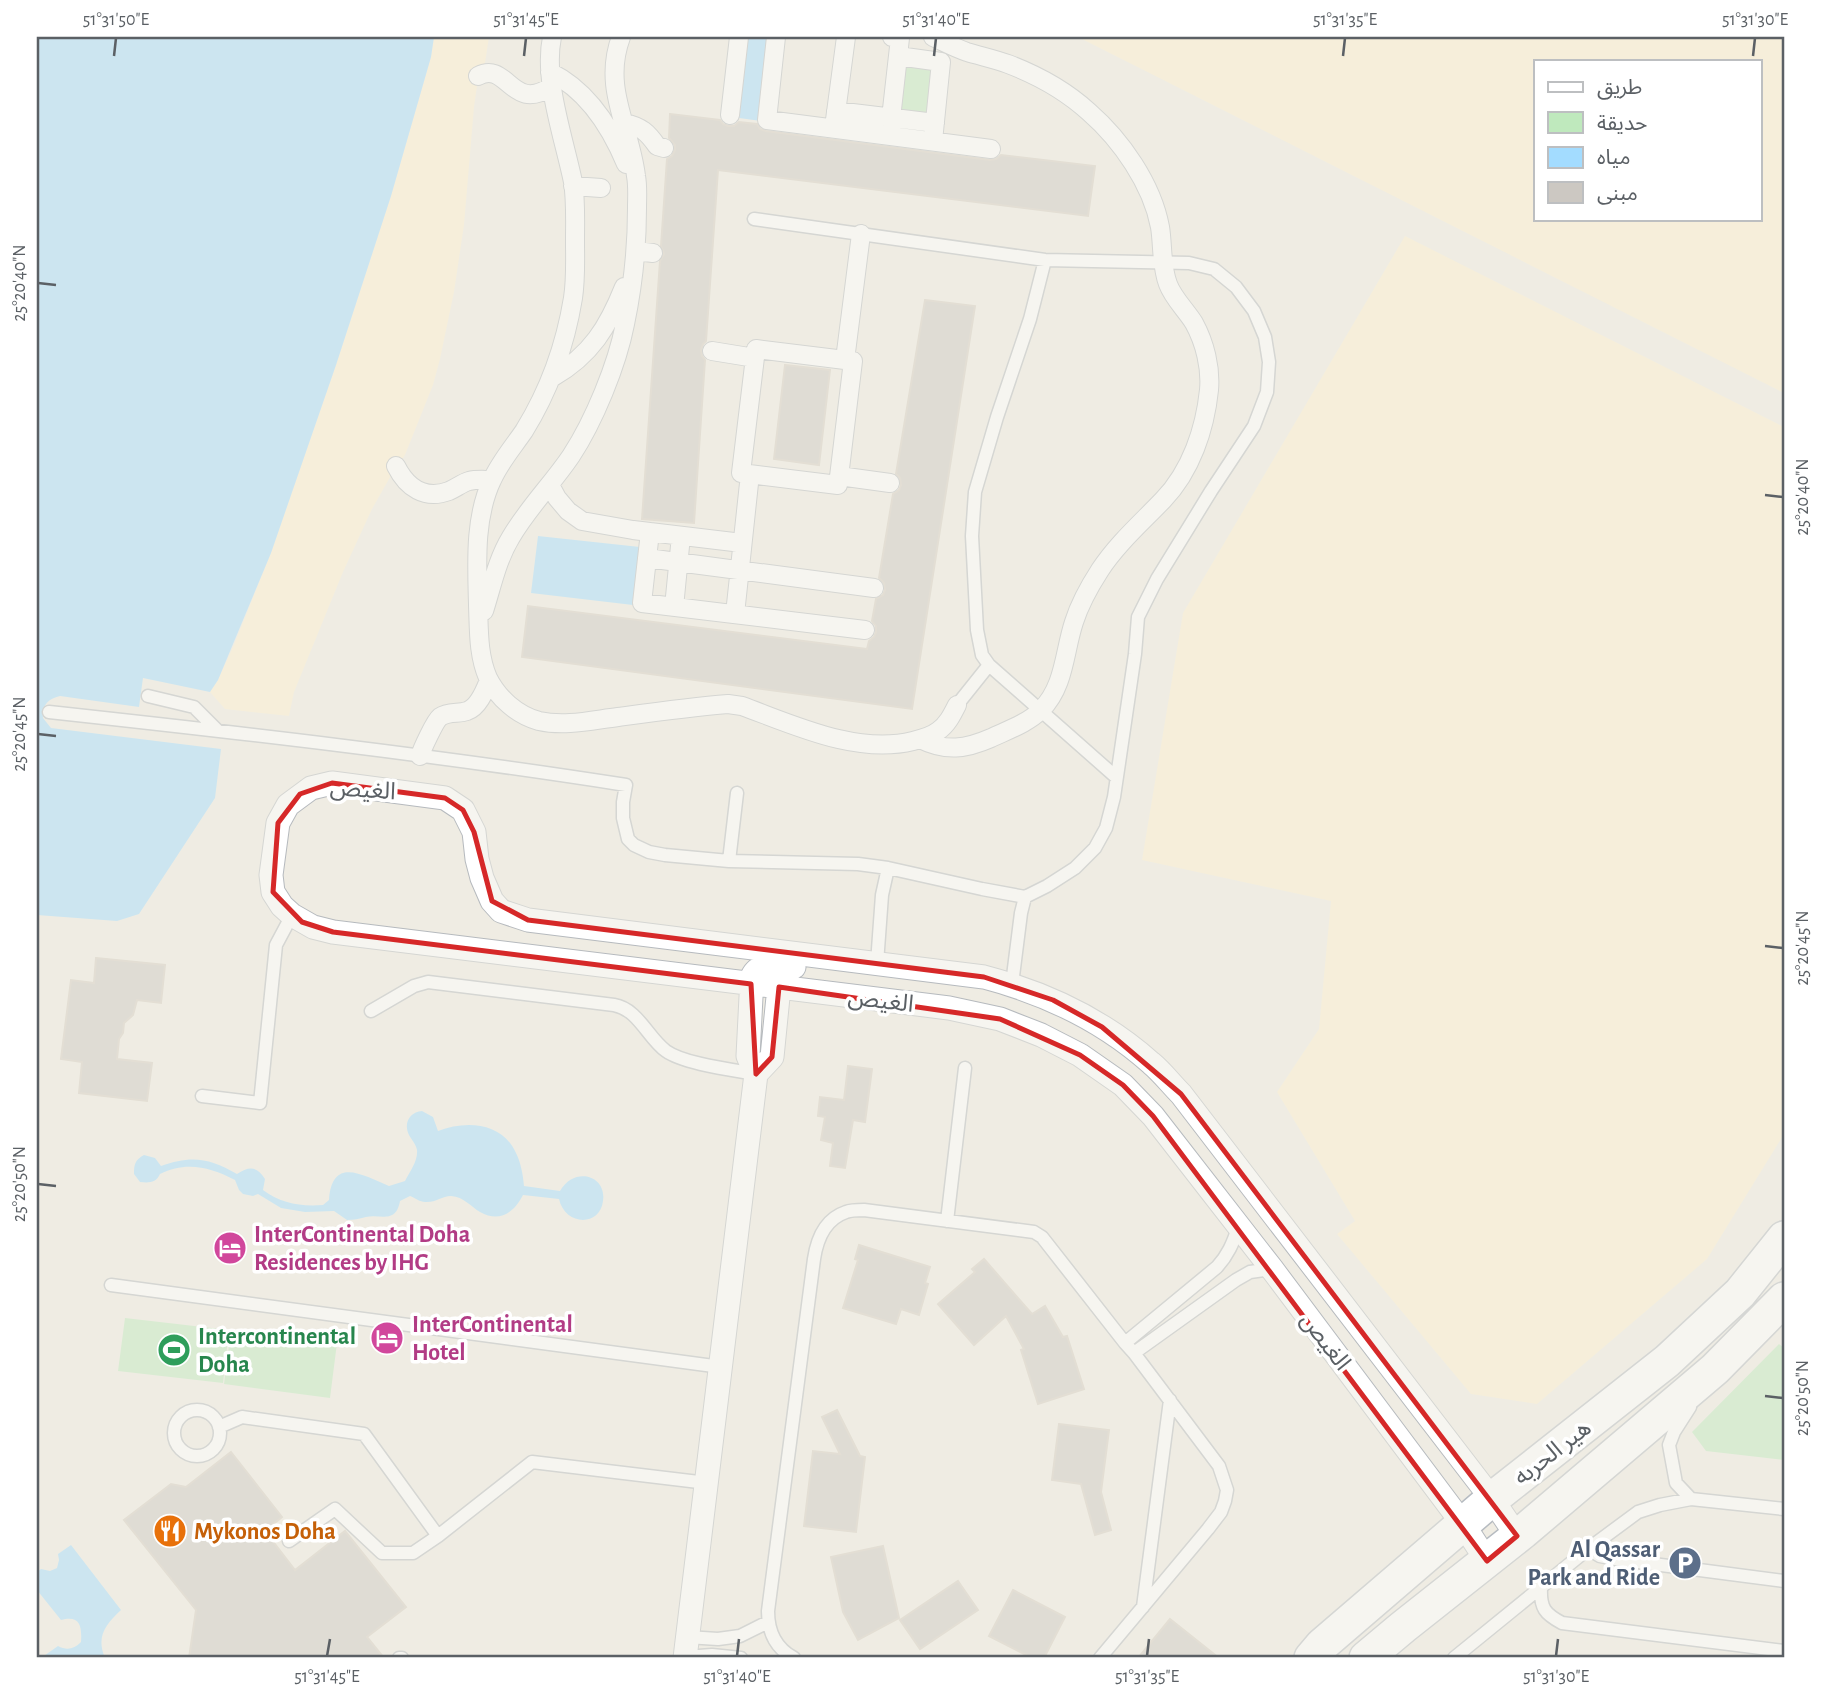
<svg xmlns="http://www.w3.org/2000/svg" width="1821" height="1695" font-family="'Alegreya Sans','Noto Sans Arabic',sans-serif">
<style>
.green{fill:#bfe9bd}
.sand{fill:#fef0cf;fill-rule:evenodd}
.water{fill:#a3dcff}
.building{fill:#ccc8c2;stroke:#d5cdc0;stroke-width:2}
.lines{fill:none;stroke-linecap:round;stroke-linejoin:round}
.service-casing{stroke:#b6babe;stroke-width:15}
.pedestrian-casing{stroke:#b6babe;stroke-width:20}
.minor-casing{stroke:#b6babe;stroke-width:25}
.secondary-casing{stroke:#b6bbc1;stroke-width:36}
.service{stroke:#fff;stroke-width:12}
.pedestrian{stroke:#fff;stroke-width:18}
.minor{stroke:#fff;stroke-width:23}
.secondary{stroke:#fff;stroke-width:33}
.marked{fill:none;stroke:#d62828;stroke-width:5;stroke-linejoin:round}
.ticks{fill:none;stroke:#5b6065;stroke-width:2.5}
.labels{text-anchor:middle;stroke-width:7;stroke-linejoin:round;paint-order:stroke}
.street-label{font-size:24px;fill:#5b6065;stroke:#fff}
.hotel-label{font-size:24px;font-weight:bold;fill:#b23c85;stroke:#fff;text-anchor:start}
.leisure-label{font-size:24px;font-weight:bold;fill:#27864d;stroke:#fff;text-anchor:start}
.food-label{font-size:24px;font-weight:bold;fill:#c56008;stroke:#fff;text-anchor:start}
.service-label{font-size:24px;font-weight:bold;fill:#4e5e75;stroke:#fff;text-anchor:end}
.neatline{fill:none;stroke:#5b6065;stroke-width:2.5}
.ticks-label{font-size:18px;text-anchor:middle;fill:#5b6065}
</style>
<rect width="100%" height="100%" fill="#efece3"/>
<!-- green -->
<path class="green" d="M905,60L935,63L929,120L900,117Z
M125,1318L229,1330L223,1383L118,1371Z
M231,1330L337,1343L330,1398L224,1384Z
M1779,1344L1784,1348V1460L1706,1451L1692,1432Z"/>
<!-- sand -->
<path class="sand" d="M434,37H489L485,63L477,86L474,107L464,225L454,292L440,359L433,385L405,455L393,472L372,509L343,572L294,692L289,716L225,709L210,692L218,680L234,645L271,553L336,365L391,196L431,57Z
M1078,37H1784V393ZM1536,61H1760V219H1536Z
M1405,236L1784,427V1134L1707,1259L1537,1404L1471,1394L1337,1234L1355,1221L1277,1092L1319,1029L1331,901L1142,860L1183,613Z"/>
<!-- water -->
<path class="water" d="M37,37H434L431,57L391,196L336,365L271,553L218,680L210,692L143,678L139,707L60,696C47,699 42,706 43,718L51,728L221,749L215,798L139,914L117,921L37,915Z
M748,37H770L761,121L739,118Z
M538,536L640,547L633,605L531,593Z
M422,1111L433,1117L438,1131C466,1120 502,1122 516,1153C521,1163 523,1175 524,1186L560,1191C574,1166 607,1175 603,1201C600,1227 565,1226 559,1199L523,1195C514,1213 499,1223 480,1212C470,1206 464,1197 451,1196C442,1196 435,1203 425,1202C420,1202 415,1198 410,1196L400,1201C396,1224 381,1214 366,1217C359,1219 354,1220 347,1220L334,1211L305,1212L281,1208L258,1194L253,1196L243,1194L239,1190L235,1180C210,1167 186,1161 160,1174C156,1183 149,1183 140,1182L134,1174C134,1164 135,1160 144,1155L155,1158L161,1166C191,1155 210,1158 237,1174C249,1166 257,1166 265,1179L263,1190C280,1203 301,1207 323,1205L329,1200C332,1155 364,1176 389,1186L405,1181C410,1171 418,1161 417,1150C416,1144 411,1139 409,1135C403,1123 410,1112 422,1111Z
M71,1545L121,1610C105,1625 96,1637 105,1658H41L58,1646C67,1651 74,1649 81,1642C82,1626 80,1615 61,1620L37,1590V1572L41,1569L50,1571L57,1568L59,1560L58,1554Z"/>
<!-- building -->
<path class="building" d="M670,114L720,120L723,124L728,126H734L739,122L757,124L760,129L766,131L990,160L996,159L1001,155L1095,166L1088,216L718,170L706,341L703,344L701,350L702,356L705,360L694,523L642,519L660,261L664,254L661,246L667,159L672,156L675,150V145L669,138Z
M925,300L975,306L912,709L522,657L528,606L867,649L869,641L874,637L876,632V626L872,621L876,599L883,595L885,590L884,583L879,578L893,494L899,490L901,485L900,478L896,474Z
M785,365L830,370L819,465L774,459Z
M96,958L165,965L161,1003L137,1000L133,1015L124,1023L123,1033L119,1039L117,1059L152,1063L147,1101L79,1093L82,1062L61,1059L71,980L94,983Z
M848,1066L872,1069L865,1122L853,1120L845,1168L830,1166L833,1143L821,1140L825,1117L818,1116L820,1097L844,1100Z
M859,1245L930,1267L925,1283L928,1284L919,1315L901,1309L896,1324L843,1308L858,1260L855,1259Z
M984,1259L1032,1314L1045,1306L1063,1337L1067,1336L1084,1389L1038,1404L1021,1350L1024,1349L1006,1316L974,1345L938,1304L975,1272L972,1269Z
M837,1410L860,1456L865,1457L856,1532L804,1526L813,1451L840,1454L822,1417Z
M1059,1424L1109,1430L1101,1492L1111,1530L1095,1535L1081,1484L1052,1480Z
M231,1452L282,1517L265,1531L295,1570L345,1531L406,1607L367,1637L384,1658H189L196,1610L124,1520L171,1484L186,1487Z
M883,1546L899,1618L858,1640L843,1612L831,1557Z
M958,1581L978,1610L920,1649L900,1620Z
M1013,1590L1065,1617L1044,1658H1032L989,1636Z
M1170,1619L1219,1658H1138Z"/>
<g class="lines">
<defs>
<path id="service" d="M1045,260L1030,319L997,417L975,492L972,536L977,630L982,655L989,665L1116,777
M148,696L194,707L218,731
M957,705L989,665
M49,712C242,733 434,755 626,785L623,802V818L628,839L634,845L649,852L665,855L729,861L858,864L888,868L982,889L1025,897L1047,886L1075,868L1095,848L1106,828L1114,797L1135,654L1138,617L1157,579L1211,491L1254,426L1267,392L1269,362L1265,337L1254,311L1236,287L1214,269L1189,263L1045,260L754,219
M729,861L737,793
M877,963L882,895L888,868
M1012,984L1021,913L1025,897
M371,1011L414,986L428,982L614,1005C638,1009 648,1038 666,1051C684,1064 734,1070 756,1074
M202,1096L260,1103L276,945L292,915
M947,1221L965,1068
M111,1285L721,1367
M1125,1343L1217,1267C1228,1255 1233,1243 1238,1228
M1134,1353L1236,1280L1250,1272L1272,1269
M1690,1407L1674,1432L1669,1445L1676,1483L1691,1499
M174 1433a23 23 0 1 1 46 0a23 23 0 1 1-46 0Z
M219,1427L242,1417L364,1434L438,1536
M289,1541L335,1509L382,1553H413L438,1536L532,1462L707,1483
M1588,1549L1600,1556L1615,1559L1784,1581
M1541,1588C1540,1608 1545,1614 1562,1623L1784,1651
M1143,1607L1170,1400
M687,1637L718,1639L740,1636L768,1622
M685,1657L712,1655L741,1658
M399,1658H402
M794,1658C775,1648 768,1631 768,1611L814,1259C817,1239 825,1219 846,1212C851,1210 858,1210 864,1210L1034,1232L1042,1237L1125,1343L1134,1353L1219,1466L1227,1490L1225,1501L1221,1512L1208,1529L1100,1658
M1454,1658L1588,1549L1638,1512L1660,1505L1691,1499L1784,1509"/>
<path id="pedestrian" d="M552,37C543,80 564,138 573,182C576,201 575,221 575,240C575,260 576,279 573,298C565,347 550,389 524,431C513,447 500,462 492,480C474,518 477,564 478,605C479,630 478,655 488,678C498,698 517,715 539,721C565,727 593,720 618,717C655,712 691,707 728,704L742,706C794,725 857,755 913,741C921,739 932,736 938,731C947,725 952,715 957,705
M776,37L767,120L991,149
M898,56L941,62L933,141
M550,72C587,90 611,128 626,164
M478,76C508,60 511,114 552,86
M836,111L935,123
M730,115L739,37
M835,120L846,37
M624,123C641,126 648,133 657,146L664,148
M889,136L900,38L892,37
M573,186L601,188
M636,251L653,253
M756,349L853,361L838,485L741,473Z
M712,351L755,358
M845,360L861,234
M553,377C591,355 608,327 624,287
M396,466C407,488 425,500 449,491C456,488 462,483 469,481C477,479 484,480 492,480
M839,476L890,483
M550,485L557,498L568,511L582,521L633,530L742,543
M650,532L642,603L865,630
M647,558L874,588
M674,607L681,536
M484,611C492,586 497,560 511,537C528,508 552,484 571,456C594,421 617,365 625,324C633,286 637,247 637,208C637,197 638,187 636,176C630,126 602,88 621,37
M735,614L750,474
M920,739C946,752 966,749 991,738C1008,730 1028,723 1041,710C1065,686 1064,652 1074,622C1080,603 1089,587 1100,570C1117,544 1141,523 1163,500C1191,471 1205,429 1209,390C1211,368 1205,343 1194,323C1186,310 1173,298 1168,284C1161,266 1163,245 1160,227C1152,184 1121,140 1089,112C1066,91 1037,75 1008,64C994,59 980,56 967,52C955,48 944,42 933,37
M420,756C422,749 435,721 440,717C448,711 459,714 467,711C479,707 485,690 489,680"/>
<path id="minor" d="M756,1074L772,1057L779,987
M1487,1561L1463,1524L1272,1269L1153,1116L1123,1085L1080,1055L1041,1035L1000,1019L949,1008L333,932L313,927L292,915L282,906L273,892L271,875L278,823L288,805L311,788L332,783L445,798L463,810L474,832L477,859L482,878L492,901L501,911L528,920L984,977C1045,993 1104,1021 1151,1063C1162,1072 1171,1084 1181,1094L1492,1499L1517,1536
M685,1658L756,1074L748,1056L752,977C759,961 779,966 794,967"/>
<path id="secondary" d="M1311,1658L1322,1645L1492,1499L1667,1361L1740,1293L1784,1238
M1366,1658L1403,1627L1523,1532L1715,1369L1784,1299"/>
</defs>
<!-- service casing -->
<use href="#service" class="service-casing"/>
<!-- pedestrian casing -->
<use href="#pedestrian" class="pedestrian-casing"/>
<!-- minor casing -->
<use href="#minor" class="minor-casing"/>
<!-- secondary casing -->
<use href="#secondary" class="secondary-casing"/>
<!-- service -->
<use href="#service" class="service"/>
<!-- pedestrian -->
<use href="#pedestrian" class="pedestrian"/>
<!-- minor -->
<use href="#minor" class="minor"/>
<!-- secondary -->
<use href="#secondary" class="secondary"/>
</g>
<!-- marked area -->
<path d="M0 0H1821V1695H0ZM332,783L445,798L463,810L474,832L492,901L528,920L984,977L1053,1000L1102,1027L1181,1094L1517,1536L1487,1561L1153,1116L1123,1085L1080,1055L1000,1019L779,987L772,1057L756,1074L751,984L333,932L302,922L273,892L278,823L300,794Z" fill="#efece3" fill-opacity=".55" fill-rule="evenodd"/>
<path class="marked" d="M332,783L445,798L463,810L474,832L492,901L528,920L984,977L1053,1000L1102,1027L1181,1094L1517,1536L1487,1561L1153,1116L1123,1085L1080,1055L1000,1019L779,987L772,1057L756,1074L751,984L333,932L302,922L273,892L278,823L300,794Z"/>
<!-- ticks -->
<path class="ticks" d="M114,56L116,38M524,56L526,38M934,56L936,38M1343,56L1345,38M1753,56L1755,38M38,283L56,285M1765,495L1783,497M38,734L56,736M1765,946L1783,948M38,1184L56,1186M1765,1396L1783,1398M327,1656L330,1639M737,1656L739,1639M1147,1656L1149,1639M1556,1656L1558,1639"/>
<!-- icons -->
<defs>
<symbol id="hotel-disc" viewBox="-11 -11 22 22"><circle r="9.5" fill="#d1479c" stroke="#fff"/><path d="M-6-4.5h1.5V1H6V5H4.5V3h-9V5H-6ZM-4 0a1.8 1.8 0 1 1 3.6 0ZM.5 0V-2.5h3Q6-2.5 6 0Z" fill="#fff"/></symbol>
<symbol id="stadium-disc" viewBox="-11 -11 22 22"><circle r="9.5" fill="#2e9e5b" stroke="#fff"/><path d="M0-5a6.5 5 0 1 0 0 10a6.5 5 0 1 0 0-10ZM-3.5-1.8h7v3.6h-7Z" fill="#fff"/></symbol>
<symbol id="restaurant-disc" viewBox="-11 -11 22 22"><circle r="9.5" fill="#e8710a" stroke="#fff"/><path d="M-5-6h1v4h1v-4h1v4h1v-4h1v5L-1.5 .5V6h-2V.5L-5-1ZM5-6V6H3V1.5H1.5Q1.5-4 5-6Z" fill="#fff"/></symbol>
<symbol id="parking-disc" viewBox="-11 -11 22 22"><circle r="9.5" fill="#5c6f8a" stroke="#fff"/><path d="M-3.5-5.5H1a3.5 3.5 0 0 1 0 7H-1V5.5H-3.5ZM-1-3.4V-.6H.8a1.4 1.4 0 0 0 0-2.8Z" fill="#fff"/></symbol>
</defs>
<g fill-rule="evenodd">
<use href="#hotel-disc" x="211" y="1229" width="38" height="38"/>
<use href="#hotel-disc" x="368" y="1319" width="38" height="38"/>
<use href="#stadium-disc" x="155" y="1331" width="38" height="38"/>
<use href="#restaurant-disc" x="151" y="1512" width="38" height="38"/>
<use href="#parking-disc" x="1666" y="1544" width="38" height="38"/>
</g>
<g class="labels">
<!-- street labels -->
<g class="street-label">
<text transform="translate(363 789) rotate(4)" y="8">الغيص</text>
<text transform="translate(881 1000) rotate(7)" y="8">الغيص</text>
<text transform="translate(1326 1341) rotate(53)" y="8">الغيص</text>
<text transform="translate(1552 1452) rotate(-38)" y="8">هير الحربه</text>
</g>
<!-- hotel labels -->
<g class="hotel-label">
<text x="254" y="1242">InterContinental Doha<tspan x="254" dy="28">Residences by IHG</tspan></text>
<text x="412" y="1332">InterContinental<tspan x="412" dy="28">Hotel</tspan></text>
</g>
<!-- leisure labels -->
<g class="leisure-label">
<text x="198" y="1344">Intercontinental<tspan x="198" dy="28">Doha</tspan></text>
</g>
<!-- food labels -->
<g class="food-label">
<text x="194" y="1539">Mykonos Doha</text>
</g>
<!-- service labels -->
<g class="service-label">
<text x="1660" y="1557">Al Qassar<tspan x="1660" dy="28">Park and Ride</tspan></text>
</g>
</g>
<!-- border -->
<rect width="1821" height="1695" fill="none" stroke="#ffffff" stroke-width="77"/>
<!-- legend -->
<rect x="1534" y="60" width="228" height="161" fill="#ffffff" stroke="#bdbfc1" stroke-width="2"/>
<rect x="1548" y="82" width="35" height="10" fill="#ffffff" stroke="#bdbfc1" stroke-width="2"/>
<text x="1597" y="94" font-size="21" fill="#5b6065">طريق</text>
<rect x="1548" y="112" width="35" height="21" fill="#bfe9bd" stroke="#bdbfc1" stroke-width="2"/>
<text x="1597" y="130" font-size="21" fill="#5b6065">حديقة</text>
<rect x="1548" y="147" width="35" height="21" fill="#a3dcff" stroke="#bdbfc1" stroke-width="2"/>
<text x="1597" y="164" font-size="21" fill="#5b6065">مياه</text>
<rect x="1548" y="182" width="35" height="21" fill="#ccc8c2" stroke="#bdbfc1" stroke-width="2"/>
<text x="1597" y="200" font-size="21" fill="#5b6065">مبنى</text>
<rect x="38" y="38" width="1745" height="1618" class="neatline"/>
<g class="ticks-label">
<text x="116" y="25">51°31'50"E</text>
<text x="526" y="25">51°31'45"E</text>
<text x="936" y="25">51°31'40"E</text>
<text x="1345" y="25">51°31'35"E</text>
<text x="1755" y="25">51°31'30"E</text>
<text transform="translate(19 283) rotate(-90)" y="6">25°20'40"N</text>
<text transform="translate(1802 497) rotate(-90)" y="6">25°20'40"N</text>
<text transform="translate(19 734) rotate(-90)" y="6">25°20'45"N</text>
<text transform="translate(1802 948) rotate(-90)" y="6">25°20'45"N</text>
<text transform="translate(19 1184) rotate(-90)" y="6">25°20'50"N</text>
<text transform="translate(1802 1398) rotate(-90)" y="6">25°20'50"N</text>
<text x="327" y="1682">51°31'45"E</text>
<text x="737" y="1682">51°31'40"E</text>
<text x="1147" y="1682">51°31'35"E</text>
<text x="1556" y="1682">51°31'30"E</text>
</g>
</svg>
